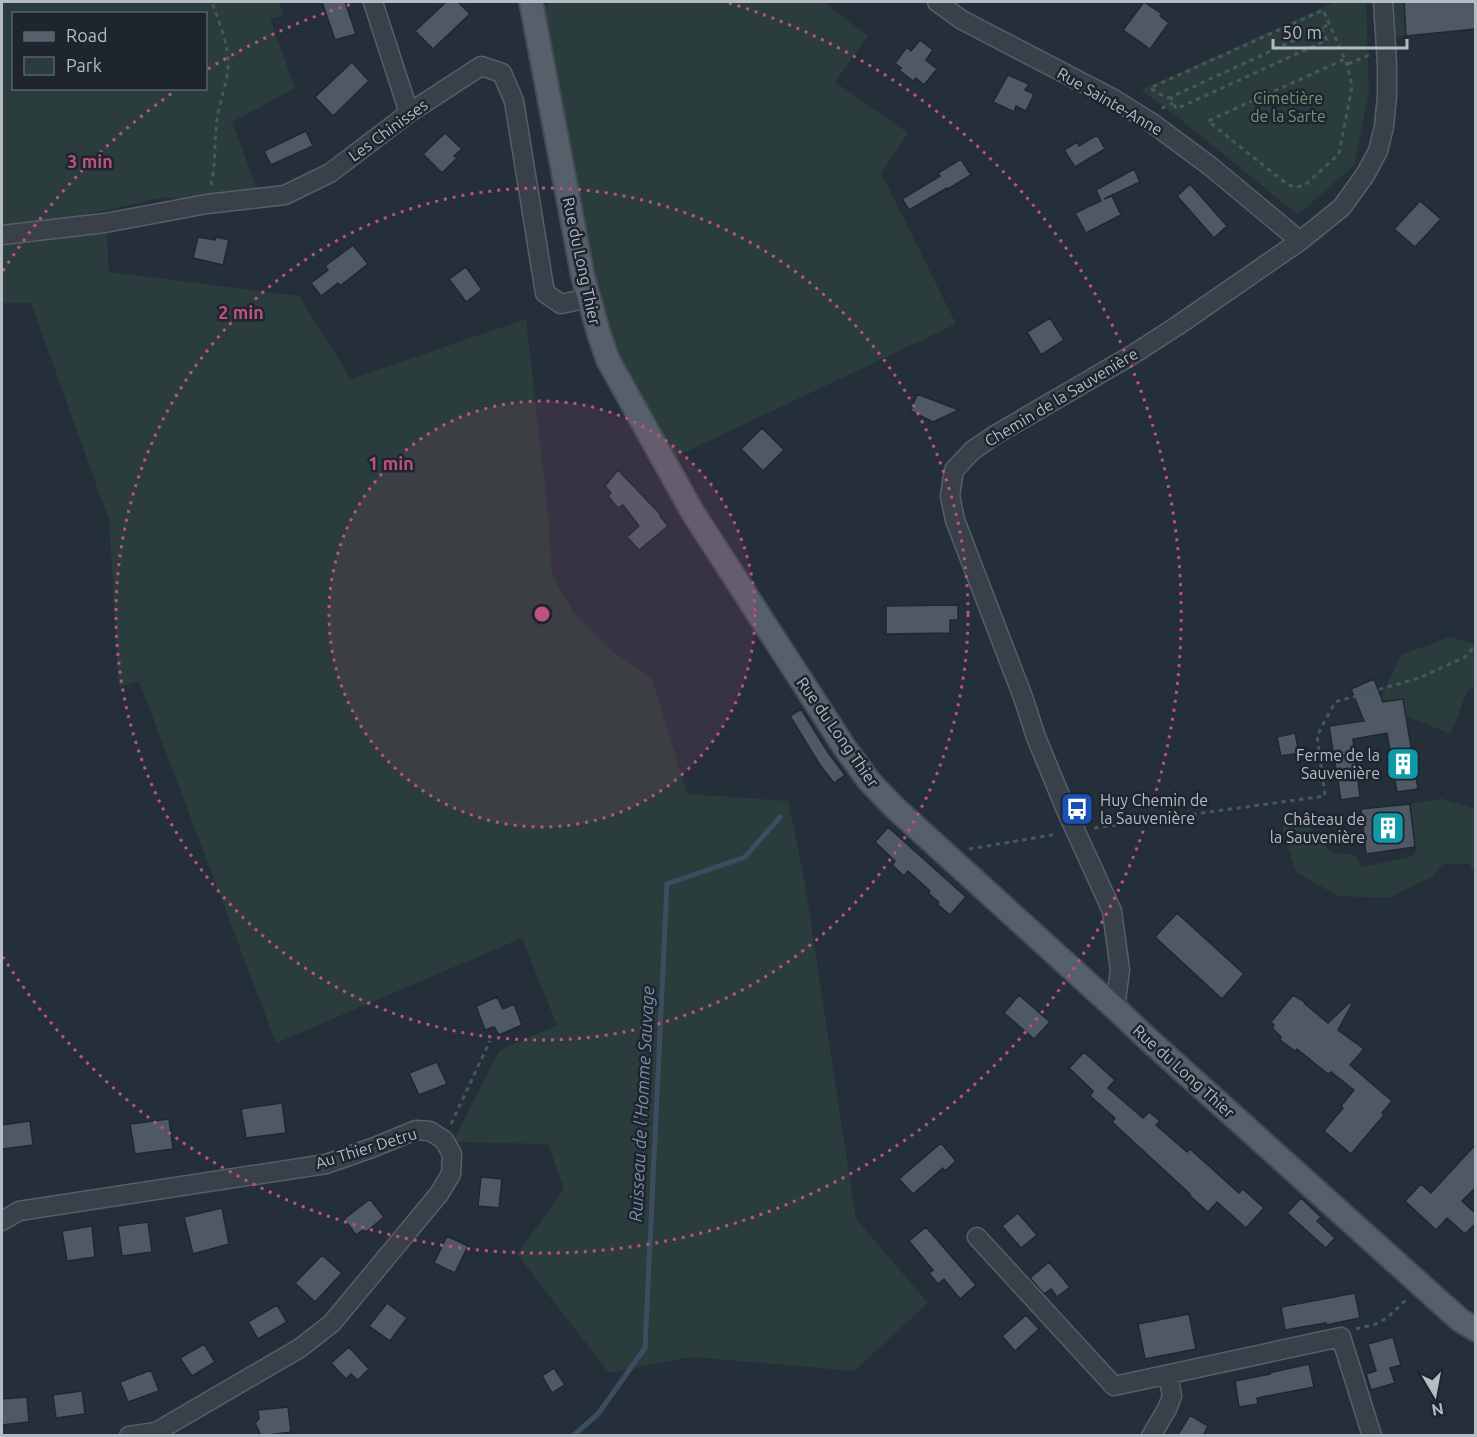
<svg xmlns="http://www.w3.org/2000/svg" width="1477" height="1437" font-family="Ubuntu,sans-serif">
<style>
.green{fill:#2a3d3c;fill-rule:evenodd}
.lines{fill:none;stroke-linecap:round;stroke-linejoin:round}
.stream{stroke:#3d4d61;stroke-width:5}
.building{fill:#4e5965;stroke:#202731;stroke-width:1.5}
.minor-casing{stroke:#575e68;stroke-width:21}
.major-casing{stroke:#454c56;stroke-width:26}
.path{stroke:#47585a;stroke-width:3;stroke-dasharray:4.5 4.5;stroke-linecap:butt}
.minor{stroke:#39404a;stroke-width:18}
.major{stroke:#575f6a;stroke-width:22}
.ring{fill:none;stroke:#bd5180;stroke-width:3;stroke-dasharray:3 6}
.labels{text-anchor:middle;stroke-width:5;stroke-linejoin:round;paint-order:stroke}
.park-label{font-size:16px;fill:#6e9476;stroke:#1e252f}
.street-label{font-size:16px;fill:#b4bbc5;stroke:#1e252f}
.poi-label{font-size:16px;fill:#b4bbc5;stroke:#1e252f;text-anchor:end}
.water-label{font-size:18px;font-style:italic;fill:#788da6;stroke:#1e252f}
.centre{fill:#bd5180;stroke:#1e252f;stroke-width:3}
.ring-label{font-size:18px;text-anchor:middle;font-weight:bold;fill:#bd5180;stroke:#1e252f;stroke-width:5;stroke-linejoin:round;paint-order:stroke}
</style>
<rect width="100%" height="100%" fill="#252f39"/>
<!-- green -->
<path class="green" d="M2,2H279L284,15L270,19L295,88L232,122L258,192L190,201L165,197L2,234ZM14,14H206V88H14Z
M552,2H824L868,36L835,82L908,133L881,173L956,324L664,462L608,360L534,14Z
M1335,2H1366L1369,91L1355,164L1298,215L1180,119L1141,90Z
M1392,2H1406H1404L1406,35L1396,37Z
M106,224L109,272L299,296L351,379L526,319L548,513L552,575L574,613L614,653L652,678L687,794L788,801L804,878L856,1219L928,1303L854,1371L691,1357L609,1373L517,1254L564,1189L548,1144L453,1142L499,1051L557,1025L522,938L276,1043L139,681L119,687L109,520L31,303H2V240Z
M1450,637L1475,644V685L1467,691L1451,734L1406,716L1403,699L1379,702L1401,655Z
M1439,798L1475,809V871L1470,868L1471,864H1443L1432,877L1389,898L1338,896L1296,872L1282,827L1301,816L1331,852L1354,855L1362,867L1413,856L1417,850L1415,847L1410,804L1433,800L1437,801Z"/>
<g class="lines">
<!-- stream -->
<path class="stream" d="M573,1436L598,1414L645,1348L667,884L745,857L780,817"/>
</g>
<!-- building -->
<path class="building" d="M322,2H345L356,34L335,40Z
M446,2H458L470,14L433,49L415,31Z
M1144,2L1162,14L1160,16L1169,23L1150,49L1123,30Z
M1404,2H1476V29L1406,36Z
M920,40L933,50L926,60L937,69L924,85L916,78L913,81L899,70L901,68L895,63L907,47L911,51Z
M352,62L369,81L333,116L315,97Z
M1008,75L1029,84L1025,90L1034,94L1026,111L1016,106L1014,112L993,102Z
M306,131L313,146L271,165L264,151Z
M445,133L462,149L454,156L457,158L442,173L423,154Z
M1097,135L1105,149L1075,167L1064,150L1077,142L1079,146Z
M961,159L971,175L948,189L947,188L909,210L902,199L940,176L938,173Z
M1134,169L1140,182L1104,199L1112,196L1121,215L1086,233L1075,213L1101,201L1096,190Z
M1190,184L1227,226L1214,238L1177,196Z
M1420,201L1441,219L1415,247L1394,229Z
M198,237L215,240L216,237L229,240L223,265L193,258Z
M353,245L368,264L340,286L338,283L321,296L311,283L328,270L325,266Z
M466,267L482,290L466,302L449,279Z
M1050,318L1064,340L1041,355L1027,332Z
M917,394L959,410L933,422L911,411Z
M762,428L784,450L763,471L741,449Z
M618,470L661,515L660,516L668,526L639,550L627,537L639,526L623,505L618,508L608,496L611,493L605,486Z
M958,605V620H950V633L886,634V606Z
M1374,679L1383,702L1403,699L1418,789L1397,792L1387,733L1353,739L1360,797L1341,800L1329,726L1364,721L1351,689Z
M801,709L829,754L845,775L834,783L820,765L790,716Z
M1295,733L1299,753L1281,756L1277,737Z
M1410,804L1415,847L1366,854L1361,809Z
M888,827L966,897L950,915L937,904L939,902L928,893L930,891L908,871L904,876L892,865L895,861L875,842Z
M1177,913L1244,974L1222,999L1155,937Z
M1019,995L1050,1022L1034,1039L1004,1013Z
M1293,995L1305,1002L1304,1003L1328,1023L1350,1002L1352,1004L1338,1030L1364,1049L1350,1065L1392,1101L1382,1113L1384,1115L1351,1154L1324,1131L1343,1108L1341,1106L1354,1090L1331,1072L1328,1074L1297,1049L1295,1051L1280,1040L1281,1037L1272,1028L1274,1025L1271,1022Z
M497,997L503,1009L514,1004L522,1025L499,1035L494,1027L485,1030L476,1006Z
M1084,1052L1115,1080L1108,1088L1143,1118L1149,1112L1160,1121L1156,1125L1187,1152L1190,1149L1239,1193L1243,1189L1264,1208L1246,1228L1217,1202L1208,1212L1189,1195L1190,1194L1112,1122L1115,1118L1090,1096L1093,1091L1069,1068Z
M437,1062L447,1084L419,1095L409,1073Z
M282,1103L286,1133L246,1138L241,1109Z
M169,1119L173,1149L135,1154L130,1124Z
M30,1121L33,1145L2,1149V1125Z
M941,1143L956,1161L945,1171L943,1168L913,1194L899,1179Z
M1476,1144V1187L1462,1201L1476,1214V1223L1465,1234L1447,1218L1436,1230L1405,1201L1421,1184L1431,1193Z
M481,1177L502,1179L499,1208L478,1206Z
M1301,1198L1321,1217L1317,1221L1335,1238L1326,1248L1287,1213Z
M370,1199L384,1217L366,1232L363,1230L356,1235L344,1219Z
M222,1208L229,1244L193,1254L184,1217Z
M1018,1213L1037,1235L1021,1248L1002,1226Z
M148,1222L152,1252L122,1256L118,1226Z
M92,1226L95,1257L67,1261L62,1231Z
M926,1227L976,1285L960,1299L944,1279L938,1284L929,1273L933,1270L909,1241Z
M447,1236L468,1246L455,1273L434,1263Z
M322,1255L342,1273L315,1302L295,1283Z
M1049,1262L1070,1287L1057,1297L1051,1289L1044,1294L1030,1278Z
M1355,1293L1360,1318L1326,1325V1323L1285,1330L1281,1307Z
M387,1303L407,1318L390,1341L369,1326Z
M277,1305L287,1322L258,1339L248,1322Z
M1189,1314L1196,1349L1145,1359L1138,1324Z
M1026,1315L1039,1329L1015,1351L1002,1336Z
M1393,1337L1401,1365L1390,1368L1395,1383L1371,1390L1366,1374L1376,1371L1368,1344Z
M204,1344L215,1362L192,1376L180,1358Z
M349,1347L369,1369L358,1380L351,1374L346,1379L331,1363Z
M1309,1364L1314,1387L1257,1398L1258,1404L1239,1407L1235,1381L1270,1374L1269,1373Z
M554,1368L565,1385L552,1393L542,1376Z
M151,1370L159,1391L128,1402L120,1382Z
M82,1391L85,1414L56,1418L53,1395Z
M27,1397L29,1422L2,1425V1399Z
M288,1407L291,1432L261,1436L255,1423L259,1419L258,1410Z
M1190,1415L1208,1426L1203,1436H1177Z"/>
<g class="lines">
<defs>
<path id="minor" d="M373,2L409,113
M937,2L962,20L1112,98L1152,123L1210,166L1300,241
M2,235L105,223L207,204L285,195L330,173L409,113L481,66L502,73L514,101L545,293L561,304L588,298
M1115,1008L1120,970L1112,911L1066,810L1036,737L1023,697L955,520L950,496L954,470L973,450L995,435L1132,355L1177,326L1300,241L1342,207L1365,175L1378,151L1384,127L1387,96V64L1383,2
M2,1221L19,1211L326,1164L372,1148L416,1130L430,1131L444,1140L452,1154L451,1174L439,1194L332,1323L300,1348L156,1432L129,1436
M977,1237L1114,1386L1341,1337L1372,1436
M1151,1436L1167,1409L1172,1396L1168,1375"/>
<path id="major" d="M531,2L583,277L599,334L608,360L693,513L845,748L869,781L894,807L1115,1008L1150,1041L1460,1320L1476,1330"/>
</defs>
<!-- minor casing -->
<use href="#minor" class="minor-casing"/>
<!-- major casing -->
<use href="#major" class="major-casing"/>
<!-- path -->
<path class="path" d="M1321,28L1327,40L1176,109L1171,97L1321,28L1330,24
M1348,64L1369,55
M1171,97L1167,98L1150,88L1323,10L1347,64L1352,86L1339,154L1305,185L1297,187L1288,185L1208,121L1345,59
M1162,109L1164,107L1173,103
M211,185C216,164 214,142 217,120C219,103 226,87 228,69C230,46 219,23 212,2
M1094,828L1325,796L1317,736L1335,702L1419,678L1465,657L1476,645
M969,849L1058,834
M451,1124L490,1041
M1356,1329L1376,1324L1387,1318L1408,1298"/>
<!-- minor -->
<use href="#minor" class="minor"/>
<!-- major -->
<use href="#major" class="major"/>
</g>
<!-- distance rings -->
<circle cx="542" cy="614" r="213" fill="#bd5180" fill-opacity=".12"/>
<g class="ring">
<circle cx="542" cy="614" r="213"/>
<circle cx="542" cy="614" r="426"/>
<path d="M3 271A639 639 0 0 1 175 91M208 69A639 639 0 0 1 355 3M729 3A639 639 0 1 1 3 957"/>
</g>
<!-- icons -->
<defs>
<symbol id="building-square" viewBox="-11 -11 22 22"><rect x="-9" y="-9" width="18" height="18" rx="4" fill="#0f9aa8" stroke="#1e252f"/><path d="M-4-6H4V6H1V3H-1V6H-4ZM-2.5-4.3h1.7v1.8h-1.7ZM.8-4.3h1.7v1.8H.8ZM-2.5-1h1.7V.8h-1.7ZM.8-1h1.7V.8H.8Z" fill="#fff"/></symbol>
<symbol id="bus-square" viewBox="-11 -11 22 22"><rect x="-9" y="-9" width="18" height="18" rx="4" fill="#1a4fb4" stroke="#1e252f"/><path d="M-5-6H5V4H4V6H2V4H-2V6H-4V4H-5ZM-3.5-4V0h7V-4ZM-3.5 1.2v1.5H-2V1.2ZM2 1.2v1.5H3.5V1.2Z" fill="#fff"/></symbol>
</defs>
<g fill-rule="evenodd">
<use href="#building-square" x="1384" y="745" width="38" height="38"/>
<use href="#bus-square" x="1058" y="790" width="38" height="38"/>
<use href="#building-square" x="1369" y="809" width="38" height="38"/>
</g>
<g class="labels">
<!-- park labels -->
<g class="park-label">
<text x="1288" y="104">Cimetière<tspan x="1288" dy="18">de la Sarte</tspan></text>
</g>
<!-- street labels -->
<g class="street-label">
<text transform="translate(1110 101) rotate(30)" y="6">Rue Sainte-Anne</text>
<text transform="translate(388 130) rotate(-36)" y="6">Les Chinisses</text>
<text transform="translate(582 261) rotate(78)" y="6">Rue du Long Thier</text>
<text transform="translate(1061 397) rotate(-31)" y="6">Chemin de la Sauvenière</text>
<text transform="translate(838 732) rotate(55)" y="6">Rue du Long Thier</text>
<text transform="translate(1184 1071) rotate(42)" y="6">Rue du Long Thier</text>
<text transform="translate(366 1148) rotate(-17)" y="6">Au Thier Detru</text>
</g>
<!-- poi labels -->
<g class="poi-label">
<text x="1380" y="761">Ferme de la<tspan x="1380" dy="18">Sauvenière</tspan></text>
<text x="1100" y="806" text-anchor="start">Huy Chemin de<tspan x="1100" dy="18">la Sauvenière</tspan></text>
<text x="1365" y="825">Château de<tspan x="1365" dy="18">la Sauvenière</tspan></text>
</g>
<!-- water labels -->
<g class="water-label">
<text transform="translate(642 1104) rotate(-87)" y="6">Ruisseau de l'Homme Sauvage</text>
</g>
</g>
<circle cx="542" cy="614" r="9" class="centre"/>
<g class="ring-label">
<text x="90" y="168">3 min</text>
<text x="241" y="319">2 min</text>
<text x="391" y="470">1 min</text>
</g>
<!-- border -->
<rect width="1477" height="1437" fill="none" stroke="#b4bbc5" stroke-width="6"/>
<!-- legend -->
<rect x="12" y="12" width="195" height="78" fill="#1e252f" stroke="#5a616b" stroke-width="1.5"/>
<rect x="24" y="32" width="30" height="9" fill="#575f6a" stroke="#5a616b" stroke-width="1.5"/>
<text x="66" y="42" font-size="18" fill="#b4bbc5">Road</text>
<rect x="24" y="57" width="30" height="18" fill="#2a3d3c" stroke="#5a616b" stroke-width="1.5"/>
<text x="66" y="72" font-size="18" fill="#b4bbc5">Park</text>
<!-- north arrow -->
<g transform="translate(1435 1395) rotate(170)" stroke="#1e252f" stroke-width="4.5" paint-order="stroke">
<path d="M0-4.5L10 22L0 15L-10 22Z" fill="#b4bbc5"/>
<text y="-9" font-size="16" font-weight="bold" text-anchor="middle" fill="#b4bbc5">N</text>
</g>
<!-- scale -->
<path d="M1273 39v9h134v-9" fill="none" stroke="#b4bbc5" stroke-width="3"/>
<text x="1282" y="39" font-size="18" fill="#b4bbc5" stroke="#1e252f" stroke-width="4.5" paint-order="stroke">50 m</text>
</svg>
